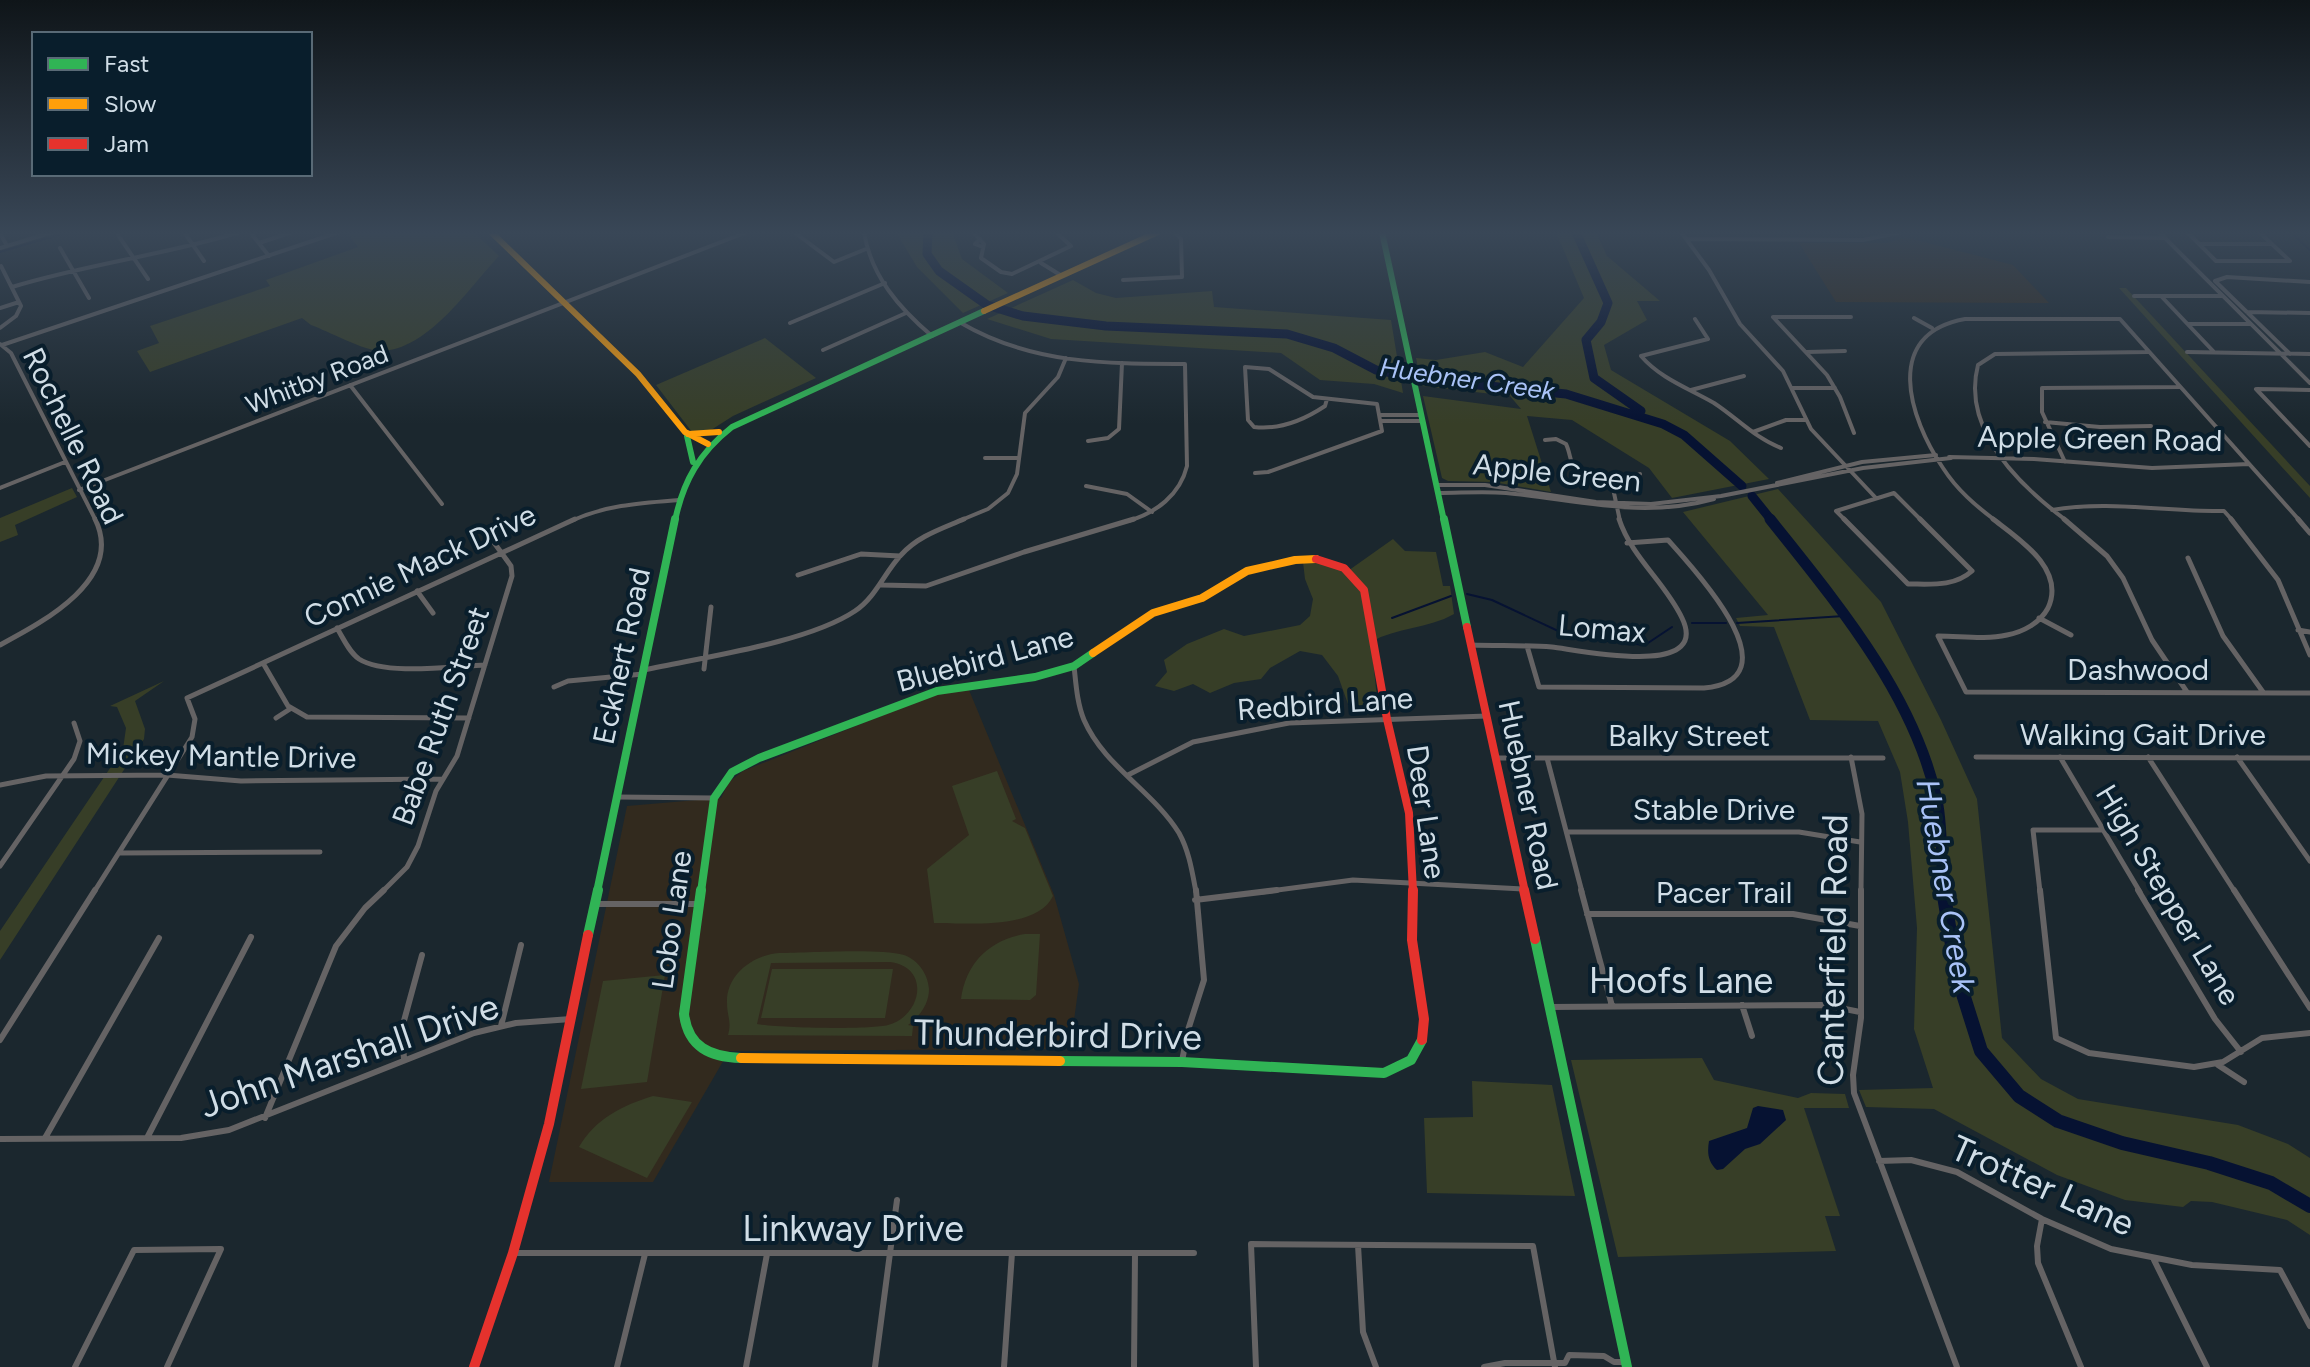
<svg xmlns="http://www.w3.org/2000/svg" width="2310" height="1367" font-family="Figtree,sans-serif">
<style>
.education{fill:#322a1e}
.green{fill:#373e27;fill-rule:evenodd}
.water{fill:#061232}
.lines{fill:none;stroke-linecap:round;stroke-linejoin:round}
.stream{stroke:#061232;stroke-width:2}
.river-far2{stroke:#061232;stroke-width:9}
.river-far1{stroke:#061232;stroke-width:11}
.river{stroke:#061232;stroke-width:14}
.street-far2{stroke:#656364;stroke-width:4}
.street-far1{stroke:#656364;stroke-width:5}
.street{stroke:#656364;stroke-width:6}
.fast-far2{stroke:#30b455;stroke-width:6}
.fast-far1{stroke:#30b455;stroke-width:8}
.fast{stroke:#30b455;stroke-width:10}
.slow-far2{stroke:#ff9f0a;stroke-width:6}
.slow-far1{stroke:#ff9f0a;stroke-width:8}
.slow{stroke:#ff9f0a;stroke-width:10}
.jam-far1{stroke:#e5322d;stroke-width:8}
.jam{stroke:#e5322d;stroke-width:10}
.labels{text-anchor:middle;stroke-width:8;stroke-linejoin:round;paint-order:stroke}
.far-street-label{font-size:26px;fill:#d0dde6;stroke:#091e2c}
.far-water-label{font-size:26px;font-style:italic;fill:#aac3f8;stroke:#091e2c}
.street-label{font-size:30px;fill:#d0dde6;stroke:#091e2c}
.water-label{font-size:32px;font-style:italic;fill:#aac3f8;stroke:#091e2c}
.near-street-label{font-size:36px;fill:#d0dde6;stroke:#091e2c}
</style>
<rect width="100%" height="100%" fill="#1b272e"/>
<!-- education -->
<path class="education" d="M1905,237L2013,265L2049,303L1836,302L1799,243H1887Z
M969,690L1054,895L1079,984L1070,1049L729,1051L653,1182H549L627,806L721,798L729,782L743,771L941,692Z"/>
<!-- green -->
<path class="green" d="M347,232H423C438,237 457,232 474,232L499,256C469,288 428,350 381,351C364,351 328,331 311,325L302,318L150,372L137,351L159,343L150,326L270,286L266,280L358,247Z
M896,232H952L962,259L1008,293L963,313L917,267Z
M1556,232H1596L1607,256L1660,301H1637L1647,320L1604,345L1611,370L1730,441L1769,479L1672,498L1649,468L1572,420L1527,416L1551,492L1493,482L1448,481L1442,478L1423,396L1521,409L1510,396L1422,386L1416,358L1436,360L1485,352L1523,367L1584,298Z
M1073,280L1096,293L1116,298L1212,291L1214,307L1391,320L1403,393L1374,384L1320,380L1281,353L1051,339L987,319Z
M2119,288H2126L2310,486V498Z
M765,338L816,378L733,416L711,430L692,432L656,385Z
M72,488L77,497L15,525L18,535L0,542V518Z
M1778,489L1881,602L1941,720L1977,799L2002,1038L2041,1079L2078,1099L2238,1125L2288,1144L2310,1158V1235L2287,1220L2212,1202L2191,1201L2183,1207L2125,1200L2057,1175L1934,1109L1866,1107L1859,1090L1933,1088L1914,1029L1917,928L1908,822L1900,772L1878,721L1810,720L1774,627L1740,626L1736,618L1768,615L1683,512Z
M1393,539L1405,551L1436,552L1443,586H1450L1454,614C1428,629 1397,627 1371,642L1378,707L1371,715H1352L1338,676L1322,655L1300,651L1270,668L1261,679L1234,683L1210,693L1193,684L1174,691L1155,686L1167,672L1164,660L1187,644L1224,629L1244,636L1300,625L1310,616L1313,599L1305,579L1303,562L1329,563L1345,573Z
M164,681L135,701L145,729L144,739L0,960V931L123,749L126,728L117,707L110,706Z
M997,771L1016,819L1012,821L1025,828L1053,896C1037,930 967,923 934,923L927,869L969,835L952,786Z
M1025,934H1040L1036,995L1030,1000L961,999C966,963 989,940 1025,934Z
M779,953C809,953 879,948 904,955C918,960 928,974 929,989C929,1004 920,1016 908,1025L913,1026L912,1036L728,1035C732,1022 727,1016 727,1003C726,975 753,955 779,953ZM890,962C931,967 922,1016 888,1025C869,1030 777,1028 757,1024L771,963Z
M772,969H893L885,1018H761Z
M665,975L647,1082L581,1089L603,981Z
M1702,1058L1714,1080L1798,1098L1811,1093L1845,1094L1849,1108H1804L1840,1216H1825L1836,1251L1618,1257L1571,1060Z
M1472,1081L1552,1085L1575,1196L1427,1193L1424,1118L1473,1117Z
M653,1096L692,1102L647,1178L579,1147C595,1119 623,1105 653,1096Z"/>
<!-- water -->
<path class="water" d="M1758,1106L1783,1110L1786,1120L1760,1144L1745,1149L1723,1169L1717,1170C1708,1162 1707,1153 1709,1141L1747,1128L1753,1108Z"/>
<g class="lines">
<!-- stream -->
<path class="stream" d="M2290,232L2310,250
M0,252L69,232
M1467,594L1492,600L1571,637L1645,645L1672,627
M1392,618L1451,596
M1692,623H1726
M1737,623L1844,616"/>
<!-- river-far2 -->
<path class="river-far2" d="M928,232L927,254L939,271L987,305L1023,316L1106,326L1287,334L1334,348L1376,370L1430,380L1566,394L1663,424L1684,435L1742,486
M1576,232L1608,303L1601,322L1586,340L1594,378L1641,411
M1752,496L1772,521"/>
<!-- river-far1 -->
<path class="river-far1" d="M1770,519C1836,602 1914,694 1937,800C1943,829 1941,862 1943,892"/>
<!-- river -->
<path class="river" d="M1943,890L1957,975L1981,1051L2019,1096L2058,1121L2122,1143L2209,1163L2271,1183L2310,1206"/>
<!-- street-far2 -->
<path class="street-far2" d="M184,232L204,261
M250,232L269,256
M794,232L834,262L866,249
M864,232C871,276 899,308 932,336
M973,232L984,244L981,258L1001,272L1012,274L1071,246L1056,232
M1681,232L1709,270L1740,324L1783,371L1811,429L1875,497
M2159,232L2310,383
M2187,232L2216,261H2290
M2259,232L2290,261
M0,233L7,246
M118,235L148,279
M2108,237L2163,238
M980,239L975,244L983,247
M1686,239L1863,240L1902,232
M259,243L292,232
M2200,244H2272
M0,248L53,232
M60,248L89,298
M1041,263L1062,276
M1123,280L1182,277L1181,239L1175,232
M12,287C87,264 165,255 240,232
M2134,296H2222
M2161,296L2214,352
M0,308L19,302
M2247,312L2310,313
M1773,317L1827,375L1840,397L1854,433
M1773,317H1851
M1914,318L1932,328
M1695,319L1708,339L1641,356C1661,379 1688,388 1714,403C1737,418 1755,438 1781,448
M790,323L885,283
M961,323C1031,364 1106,364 1185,364L1187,466C1180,495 1156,513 1128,521
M2188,324H2250
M0,328L16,316L21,306L1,266
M0,344L11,353L96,521
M2,345L339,232
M823,350L906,313
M1807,352L1845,351
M2187,352L2310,354
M2290,354L2215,281L2227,277L2310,282
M350,385L442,504
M1792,388H1835
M2256,389L2310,446
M2257,389L2310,390
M1691,390L1744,376
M1379,415H1420
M1381,421H1422
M2045,422L2100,427L2151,426
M1753,432L1786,420H1804
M1545,440L1556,439L1566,444C1570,452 1570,462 1575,470C1586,485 1625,480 1640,474
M1088,441L1108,438L1119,429L1122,363
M1949,457L2034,459L2152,468L2249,464
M985,458H1018
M2065,462L2042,412V388L2179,387
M1255,473L1268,472L1382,431L1377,404L1313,397L1269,369L1245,367L1248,420L1254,427C1279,430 1304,420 1325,406L1327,399
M1611,479L1620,521
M1777,483L1862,462L1936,455
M1436,485H1485L1596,502L1651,504L1721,496L1863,468L1951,458
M1086,486L1127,494L1152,512
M0,488L65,462
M79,490L747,232
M1438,493C1461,493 1483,491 1506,493C1578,500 1642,519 1714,499
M2052,510C2109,500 2166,512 2224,511L2233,521
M571,521C606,505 641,503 679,500
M959,521L988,509L1008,493L1017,474L1025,413L1058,377L1066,358
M1846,521L1836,511L1894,493L1922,521
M1996,521C1976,506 1957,490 1943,468C1909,418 1882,334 1965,319H2120L2300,521
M2067,521C2020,486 1961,430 1978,365L1995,354L2148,352"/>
<!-- street-far1 -->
<path class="street-far1" d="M1844,519L1908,584C1931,584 1954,587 1972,571L1920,519
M1993,519C2019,539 2066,569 2048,608C2040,623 2023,632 2007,635C1985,640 1961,636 1938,636L1966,692L2310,693
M2064,519L2107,556L2123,578L2152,640L2187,692
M2231,519L2278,580L2310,655
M2298,519L2310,533
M2188,558L2223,636L2263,692
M798,575L861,554L900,556
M881,585L926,586L1024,552L1134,519
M417,591L433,613
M2039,618L2071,635
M337,628C343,638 349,652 359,659C385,676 454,666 485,665
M2298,630L2310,632
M0,645C43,622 125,579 95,519
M1471,645C1498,646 1525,645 1552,647C1574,649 1712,680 1682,618C1665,582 1632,558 1619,519
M1527,646L1539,687L1704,688C1798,679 1693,568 1668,540L1627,543
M263,663L288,706L307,717L469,718
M1074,666C1076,684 1077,703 1084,720C1104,766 1153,791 1179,833C1189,851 1192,871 1196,892
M704,669L711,607
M644,670C703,657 807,643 855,611C876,597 884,573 901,555C918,536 941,529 964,519
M554,687L568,681L643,674
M276,718L290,709
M1851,757L1862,814L1861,892
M1976,757L2310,758
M2060,757L2140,892
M2148,757L2235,892
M2237,757L2310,861
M1496,758H1883
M1547,758L1582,892
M1128,775L1193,742L1289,723L1487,716
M0,785L46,776L167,775L241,781L443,779
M617,797L714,798
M1567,832H1799L1860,842
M119,853L320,852
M0,866L74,759L80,741L74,723
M94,892L192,737L195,719L187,698L575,519
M382,892L407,867L418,846L436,791L457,756L512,576L511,566L487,533
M1262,892L1353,880L1523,889
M2040,892L2033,830H2103"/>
<!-- street -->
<path class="street" d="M1581,890L1612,1006
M1861,890V1018L1853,1075L1854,1093L1957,1367
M2040,890L2056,1038L2089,1053L2194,1067L2223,1062L2262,1038L2310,1033
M2138,890L2215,1019L2241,1052
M2234,890L2310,1008
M1195,900L1277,890
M596,904H697
M1587,914H1793L1860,926
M1742,1005L1752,1036
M1550,1007L1825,1005L1860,1012
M501,1026L521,945
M0,1040L95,890
M404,1059L402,1028L422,955
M1182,1061L1188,1030L1204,980L1196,890
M2218,1065L2244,1082
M265,1118L336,946L365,908L384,890
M45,1138L159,938
M147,1138L251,937
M0,1139L181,1138L229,1130L474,1033L516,1023L571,1019
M1879,1161L1911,1160L1957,1172L2042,1219L2111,1249L2192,1265L2280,1270L2310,1326
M2042,1219L2037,1246L2038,1263L2081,1367
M1358,1245L1363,1332L1376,1367
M515,1253H1194
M2154,1260L2207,1367
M75,1367L134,1250L221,1249L167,1367
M617,1367L645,1254
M746,1367L767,1254
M875,1367L897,1200
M1004,1367L1012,1253
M1134,1367L1135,1254
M1256,1367L1251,1244L1533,1246L1555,1367
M1484,1367L1505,1363H1565L1569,1355L1604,1356L1614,1362H1625"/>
<!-- fast-far2 -->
<path class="fast-far2" d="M1382,232L1444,521
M687,436L693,462
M675,521C683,481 700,452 732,427L984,311"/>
<!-- fast-far1 -->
<path class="fast-far1" d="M1444,519L1467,627
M597,892L675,519
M701,892L714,798L732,772L759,758L937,691L1035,677L1074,666L1093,653"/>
<!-- fast -->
<path class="fast" d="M701,890L684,1014C688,1047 710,1057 741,1058
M588,935L598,890
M1535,939L1627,1367
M1060,1061L1182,1062L1384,1073L1411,1060L1422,1040"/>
<!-- slow-far2 -->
<path class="slow-far2" d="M491,232L638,374L685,432L708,444
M984,311L1158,232
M688,434L719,432"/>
<!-- slow-far1 -->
<path class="slow-far1" d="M1093,653L1153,613L1202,598L1247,571L1295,560L1316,559"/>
<!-- slow -->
<path class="slow" d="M741,1058L1060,1061"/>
<!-- jam-far1 -->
<path class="jam-far1" d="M1316,559L1344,568L1364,590L1387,719L1409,813L1413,892
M1467,627L1525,892"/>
<!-- jam -->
<path class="jam" d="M1413,890L1412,940L1424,1019L1422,1040
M1524,890L1535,939
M474,1367L513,1253L549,1124L588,935"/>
</g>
<!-- sky -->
<linearGradient id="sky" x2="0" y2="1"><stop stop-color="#0f1519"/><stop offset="0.55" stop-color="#394757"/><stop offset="1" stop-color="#394757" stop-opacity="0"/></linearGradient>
<rect width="2310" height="424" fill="url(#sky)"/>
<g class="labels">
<!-- far-street labels -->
<g class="far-street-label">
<text transform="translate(317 379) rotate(-21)" y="9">Whitby Road</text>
</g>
<!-- far-water labels -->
<g class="far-water-label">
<text transform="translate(1467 379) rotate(8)" y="9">Huebner Creek</text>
</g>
<!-- street labels -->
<g class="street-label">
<text transform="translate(73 436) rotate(64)" y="10">Rochelle Road</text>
<text transform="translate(2100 439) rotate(1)" y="10">Apple Green Road</text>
<text transform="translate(1557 473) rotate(6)" y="10">Apple Green</text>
<text transform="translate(420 566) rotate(-25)" y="10">Connie Mack Drive</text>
<text transform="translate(1602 629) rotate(5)" y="10">Lomax</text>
<text transform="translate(622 656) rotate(-78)" y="10">Eckhert Road</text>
<text transform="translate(985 659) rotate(-15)" y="10">Bluebird Lane</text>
<text x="2138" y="680">Dashwood</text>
<text transform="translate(1325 704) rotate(-4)" y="10">Redbird Lane</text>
<text transform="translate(441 716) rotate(-70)" y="10">Babe Ruth Street</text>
<text x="2143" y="745">Walking Gait Drive</text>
<text x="1689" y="746">Balky Street</text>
<text transform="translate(221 756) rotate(1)" y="10">Mickey Mantle Drive</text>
<text transform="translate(1528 795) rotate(78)" y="10">Huebner Road</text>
<text x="1714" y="820">Stable Drive</text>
<text transform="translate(1426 812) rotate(82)" y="10">Deer Lane</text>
<text x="1724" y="903">Pacer Trail</text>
<text transform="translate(2168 895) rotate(59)" y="10">High Stepper Lane</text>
<text transform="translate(672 920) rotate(-82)" y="10">Lobo Lane</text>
</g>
<!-- water labels -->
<g class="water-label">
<text transform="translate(1946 886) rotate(80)" y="11">Huebner Creek</text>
</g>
<!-- near-street labels -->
<g class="near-street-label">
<text transform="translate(1832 950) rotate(-89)" y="13">Canterfield Road</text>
<text x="1681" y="993">Hoofs Lane</text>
<text transform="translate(1058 1034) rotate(1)" y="13">Thunderbird Drive</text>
<text transform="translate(349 1055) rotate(-19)" y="13">John Marshall Drive</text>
<text transform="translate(2043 1185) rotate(24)" y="13">Trotter Lane</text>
<text x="853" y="1241">Linkway Drive</text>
</g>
</g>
<!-- legend -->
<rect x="32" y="32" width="280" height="144" fill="#091e2c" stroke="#596a76" stroke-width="2"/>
<rect x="48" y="58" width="40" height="12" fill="#30b455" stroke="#596a76" stroke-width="2"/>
<text x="104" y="72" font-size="24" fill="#d0dde6">Fast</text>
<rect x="48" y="98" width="40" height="12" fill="#ff9f0a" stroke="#596a76" stroke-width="2"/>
<text x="104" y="112" font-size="24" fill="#d0dde6">Slow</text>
<rect x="48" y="138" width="40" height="12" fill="#e5322d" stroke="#596a76" stroke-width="2"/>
<text x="104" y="152" font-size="24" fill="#d0dde6">Jam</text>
</svg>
